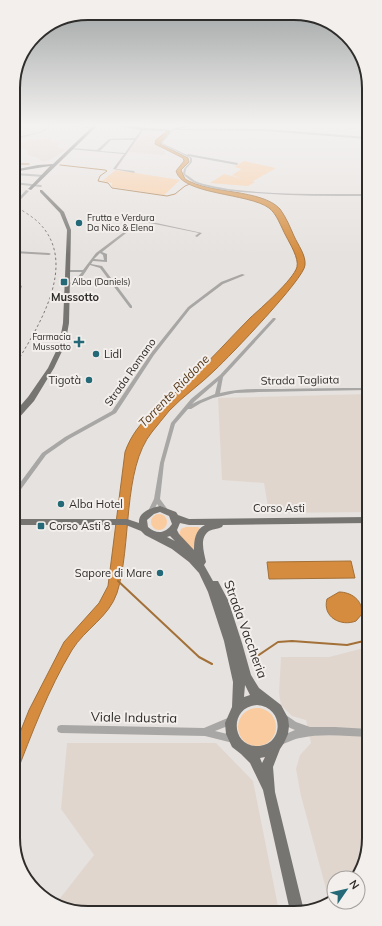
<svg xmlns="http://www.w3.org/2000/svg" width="382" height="926" font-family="Mulish,sans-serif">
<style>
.built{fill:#e0d6ce}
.green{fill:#facb9f}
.water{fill:#d58c3e;stroke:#a37038}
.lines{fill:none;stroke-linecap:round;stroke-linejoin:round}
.stream-far1{stroke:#a37038;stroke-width:1}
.stream{stroke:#a37038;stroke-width:2}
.minor{fill:#a8a7a5;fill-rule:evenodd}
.tertiary{fill:#a8a7a5;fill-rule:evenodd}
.secondary{fill:#8c8a88;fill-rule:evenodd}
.primary{fill:#777572;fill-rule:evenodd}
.rail{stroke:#7b7977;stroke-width:1;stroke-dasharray:2.5 2.5;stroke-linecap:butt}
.poi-dot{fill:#236978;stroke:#f3efec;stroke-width:1.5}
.labels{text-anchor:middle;stroke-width:4;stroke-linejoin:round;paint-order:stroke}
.far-poi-label{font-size:9px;fill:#2e2d2b;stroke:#f3efec;text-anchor:start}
.far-quarter-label{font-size:11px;font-weight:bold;fill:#2e2d2b;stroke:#f3efec}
.poi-label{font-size:11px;fill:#2e2d2b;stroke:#f3efec;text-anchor:start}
.street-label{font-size:11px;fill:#2e2d2b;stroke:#f3efec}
.water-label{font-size:12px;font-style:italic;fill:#563717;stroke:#f3efec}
.near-street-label{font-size:13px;fill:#2e2d2b;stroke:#f3efec}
.rim{fill:none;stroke:#2e2d2b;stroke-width:2}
</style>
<rect width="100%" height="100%" fill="#e6e2df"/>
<!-- built -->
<path class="built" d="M140,135L160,136L154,143L166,152L164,155L128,152Z
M47,138H52L49,141L60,142L57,146H59L57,148L67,149L50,160L43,162L38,158L28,155L27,150L13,147V143Z
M367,394L368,512L269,513L264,483L222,480L218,398Z
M368,647L369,842L355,878H334V896L329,900L301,796L296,769L300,755L311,743L306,720L292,716L281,705L279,693L281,657H329Z
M67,743H216L253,781L279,911L74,912L57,902L94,855L61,809Z"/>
<!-- green -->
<path class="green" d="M244,161L276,168L253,181L248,180L255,182L248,186L210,183L224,174L243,179L232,175L242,169L234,167Z
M116,170L180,180L164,195L112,187V183L102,181Z
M151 522a8 8 0 1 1 16 0a8 8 0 1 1-16 0Z
M186,527H198L202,530L196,552L184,543L179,535L181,529Z
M238 727a19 19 0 1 1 38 0a19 19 0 1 1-38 0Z"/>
<!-- water -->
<path class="water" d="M167,131H170L160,144L188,158L189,162L181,170L185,179C209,194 262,189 280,209C286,217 290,227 294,236C298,245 306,255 305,265C305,278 229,357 215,370C201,384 183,396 169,411C163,418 158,425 152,432C122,469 132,546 117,593C109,617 85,629 72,650C48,690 32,733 15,777V745L29,710L64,642L99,603L108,586L125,452C137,418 164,405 188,381C210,361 229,339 250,318C261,308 293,280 297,267C299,258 290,244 286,236C281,227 277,214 269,208C249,193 182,195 176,171L184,161L183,158L155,144L156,140Z
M351,561L355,578L269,579L267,562Z
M339,592C351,592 363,600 362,614L356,621C341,627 322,617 327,599Z"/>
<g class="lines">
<!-- stream-far1 -->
<path class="stream-far1" d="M13,164H29
M60,165L105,170L107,171L100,176L98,181L108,183L112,188L167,196L175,194L185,186L190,184"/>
<!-- stream -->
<path class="stream" d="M118,581L199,657L212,664
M253,659L278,642L292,641L347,645L368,640"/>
<!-- minor -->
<path class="minor" d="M52,125H54L42,132L13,140V138L40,132Z
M67,125H73L94,128L93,129Z
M142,129H144L116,169L134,171L135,173L113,169L124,154L69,149L70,148L97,150L109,139L135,138ZM111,140H134L125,153L100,151Z
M172,129H265L367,137V139L265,131L173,130L162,143L187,155L188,154L238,163L237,165L188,156L192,158V162L186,169L185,174C189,176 192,179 195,181C204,185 219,187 228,189C274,195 321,194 367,194V196C330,196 293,196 256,193C236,192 214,190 195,183C191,181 186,177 183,174L184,169L190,162V158L160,143Z
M16,173L44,175L45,176L44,177L15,175Z
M13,182L41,185L42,186L41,187L13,184Z
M138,219L202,233L197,237L195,236L199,233L140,221L130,230L102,252L107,254V262L93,261L91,264L102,266L132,306V308H130L100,268L90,265C84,274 78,285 67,287V285L75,280L82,272H68V270H83L96,253L128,229ZM100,253L103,255L104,260L94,259Z
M14,251L49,253L51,254L49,255L14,253Z
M242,274L245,275L223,284L190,309L154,355L116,413L69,439L46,455L16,496L14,497V491L42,453L65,437L112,411L151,353L188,307L221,282Z
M14,282L22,286L16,303L14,304V298L18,286L14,284Z
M273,318H275L276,319L223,377L220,393C239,388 261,389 281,389C310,388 338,388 367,388V390L259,392L235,393L213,398L201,403L191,409H188L175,424L164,463L160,499L168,510L167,511C162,513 160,507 157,504L153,512H149L148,511L154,499L160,463L171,423L191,399L220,375ZM218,381L215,394L198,401L192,404L195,401Z
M230,717L233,718L234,721L233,724L215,731L236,736L237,739L236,742L233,743L205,736L61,733L58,732L57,729L58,726L61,725L204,728Z"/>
<!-- tertiary -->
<path class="tertiary" d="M26,190L29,191L15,205H14V203Z
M283,713L296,722L310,727H335L369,729V737C346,736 322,733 300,738C293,739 287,743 280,745L277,744L276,741L277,738L295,730C289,728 281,723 279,717L280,714Z"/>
<!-- secondary -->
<path class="secondary" d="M113,125L170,130L169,131L140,130Z
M189,125H194L174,130L173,129Z"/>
<!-- primary -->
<path class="primary" d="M94,125H98L31,190L28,189L50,166L13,172V170L38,165L53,164Z
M40,190H42L64,212L71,230L69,323L65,345L54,368L34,401L17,420H14V413L28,397L48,368L59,345L63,323L67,230L60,213L40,192Z
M160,506L176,512L178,515L189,519L368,517V523L223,525L222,527C218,529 213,529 209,531C199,538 204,552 206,562L204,565L213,581H218L228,600L242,643L251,675L259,688L281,705L288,718L289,726L288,734L284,743L280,749L273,767L275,792L304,911H290L263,790L250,763L241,754L232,747L226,734L225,723L232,707L233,682L224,641L208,592L199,573L189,562L172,549L145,535L141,531L126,525H15V519H127L139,523C138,512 151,508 160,506ZM160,512L169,516L172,524C166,533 157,535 148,527L147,520L154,514ZM180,523L189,525H205C195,530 194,540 194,550L179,534L177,530ZM170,536L175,541L167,537ZM245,685L250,695L244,697ZM257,705C285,707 284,746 257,746C231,746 229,707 257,705ZM265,757L262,763L260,758Z"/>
<!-- rail -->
<path class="rail" d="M14,205C21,210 30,215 37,221C81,262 38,327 14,367"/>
</g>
<!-- sky -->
<linearGradient id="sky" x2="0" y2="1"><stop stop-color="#a0a4a4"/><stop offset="0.49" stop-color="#f4f2f1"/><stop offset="1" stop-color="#f4f2f1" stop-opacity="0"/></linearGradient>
<rect width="382" height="255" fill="url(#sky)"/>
<!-- markers -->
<g class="poi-dot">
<circle cx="79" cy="223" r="4"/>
<rect x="60" y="278" width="8" height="8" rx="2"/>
<path d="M77 336h4v4h4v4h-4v4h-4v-4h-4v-4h4z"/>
<circle cx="96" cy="354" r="4"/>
<circle cx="89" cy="380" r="4"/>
<circle cx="61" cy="504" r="4"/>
<rect x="37" y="522" width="8" height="8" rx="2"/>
<circle cx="160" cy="573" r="4"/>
</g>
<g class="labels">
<!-- far-poi labels -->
<g class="far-poi-label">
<text x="87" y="221">Frutta e Verdura<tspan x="87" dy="10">Da Nico &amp; Elena</tspan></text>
<text x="72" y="285">Alba (Daniels)</text>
<text x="71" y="340" text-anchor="end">Farmacia<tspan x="71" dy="10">Mussotto</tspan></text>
</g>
<!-- far-quarter labels -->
<g class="far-quarter-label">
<text x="75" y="301">Mussotto</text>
</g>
<!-- poi labels -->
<g class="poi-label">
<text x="104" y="358">Lidl</text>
<text x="81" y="384" text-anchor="end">Tigotà</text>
<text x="69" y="508">Alba Hotel</text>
<text x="49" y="530">Corso Asti 8</text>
<text x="152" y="577" text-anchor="end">Sapore di Mare</text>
</g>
<!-- street labels -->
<g class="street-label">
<text transform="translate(130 372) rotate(-55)" y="4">Strada Romano</text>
<text transform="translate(300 380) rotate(-1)" y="4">Strada Tagliata</text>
<text x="279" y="512">Corso Asti</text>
</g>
<!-- water labels -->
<g class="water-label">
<text transform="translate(174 391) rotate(-46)" y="4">Torrente Riddone</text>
</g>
<!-- near-street labels -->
<g class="near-street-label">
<text transform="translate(246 629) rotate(70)" y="5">Strada Vaccheria</text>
<text transform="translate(134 717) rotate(1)" y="5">Viale Industria</text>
</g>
</g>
<!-- crop -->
<path d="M0 0H382V926H0ZM88 20H294A68 68 0 0 1 362 88V838A68 68 0 0 1 294 906H88A68 68 0 0 1 20 838V88A68 68 0 0 1 88 20Z" fill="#f3efec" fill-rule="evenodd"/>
<path class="rim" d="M88 20H294A68 68 0 0 1 362 88V838A68 68 0 0 1 294 906H88A68 68 0 0 1 20 838V88A68 68 0 0 1 88 20Z"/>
<!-- north arrow -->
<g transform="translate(346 890) rotate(56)"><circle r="19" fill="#f3efec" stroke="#a4a19f"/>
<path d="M0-3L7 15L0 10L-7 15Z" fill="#236978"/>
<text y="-6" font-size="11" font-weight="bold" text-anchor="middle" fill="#2e2d2b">N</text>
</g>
</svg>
